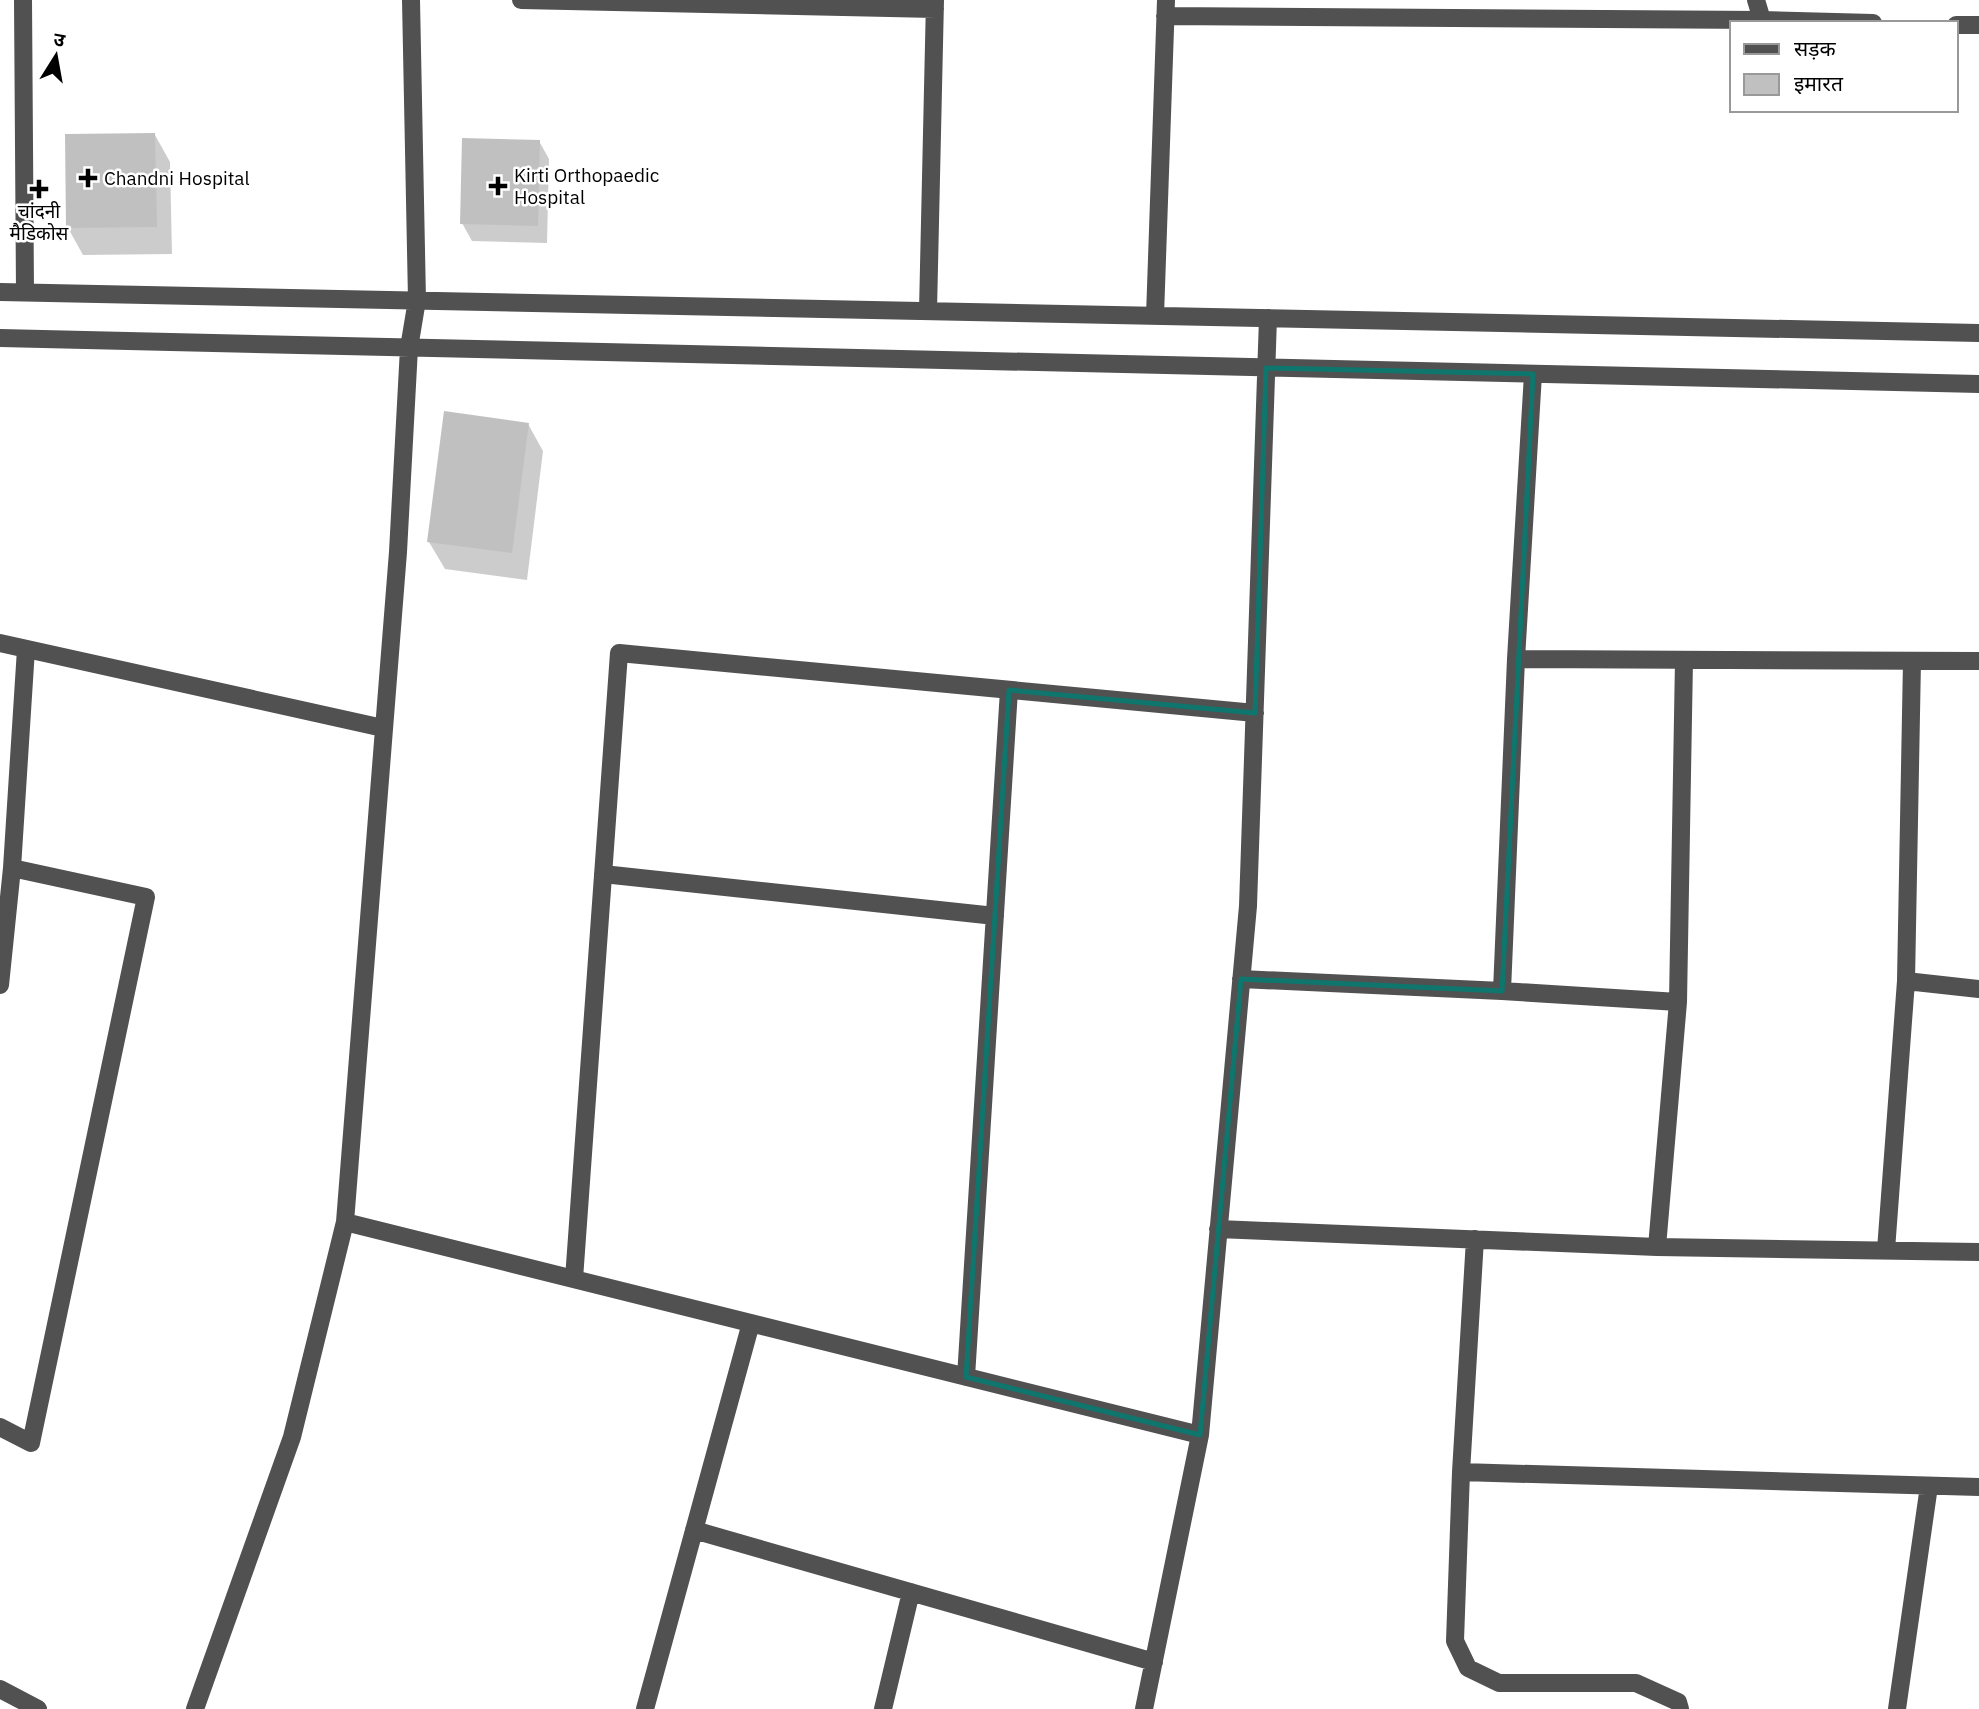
<svg xmlns="http://www.w3.org/2000/svg" width="1979" height="1709" font-family="'IBM Plex Sans','Noto Sans Devanagari',sans-serif">
<style>
.shadow{fill:#0003}
.building{fill:#c0c0c0}
.lines{fill:none;stroke-linecap:round;stroke-linejoin:round}
.minor{stroke:#515151;stroke-width:18}
.marked{fill:none;stroke:#0f766e;stroke-width:5;stroke-linejoin:round}
.poi-dot{fill:#000;stroke:#fff;stroke-width:2.5}
.labels{text-anchor:middle;stroke-width:5;stroke-linejoin:round;paint-order:stroke}
.poi-label{font-size:19px;fill:#000;stroke:#fff;text-anchor:start}
</style>
<rect width="100%" height="100%" fill="#fff"/>
<!-- shadow -->
<path class="shadow" d="M155,135L170,162L172,254L83,255L68,228Z
M539,141L549,159L547,243L472,241L462,223Z
M528,424L543,451L527,580L445,569L429,542Z"/>
<!-- building -->
<path class="building" d="M155,133L157,227L66,228L65,134Z
M462,138L540,140L538,226L460,224Z
M444,411L529,423L512,553L427,542Z"/>
<g class="lines">
<!-- minor -->
<path class="minor" d="M23,0L25,292
M521,0L935,9
M1756,0L1762,20
M1165,16L1762,20L1873,23
M1956,25H1979
M0,292L1979,333
M928,311L935,0
M1155,316L1166,0
M0,338L1979,384
M0,643L383,728
M1516,659L1979,661
M603,874L995,916
M1241,979L1502,991L1678,1002
M1906,981L1979,989
M0,985L12,868L26,649
M1502,991L1516,659L1533,374
M345,1222L1200,1435
M1218,1229L1657,1247L1979,1252
M1475,1239L1461,1472L1455,1641L1468,1668L1499,1683H1636L1678,1702L1680,1709
M1657,1247L1678,1002L1684,660
M1886,1250L1906,981L1912,661
M574,1279L619,653L1255,713
M966,1377L1009,690
M0,1427L31,1443L146,897L12,868
M1461,1472L1979,1487
M694,1530L1154,1662
M0,1689L38,1709
M195,1709L292,1437L345,1222L398,552L409,348L417,300L411,0
M645,1709L751,1323
M883,1709L911,1592
M1144,1709L1200,1435L1248,906L1268,318
M1897,1709L1929,1486"/>
</g>
<!-- marked area -->
<path class="marked" d="M1266,368L1533,374L1502,991L1241,979L1200,1435L966,1377L1009,690L1255,713Z"/>
<!-- markers -->
<g class="poi-dot">
<path d="M84.5 167.5h7v7h7v7h-7v7h-7v-7h-7v-7h7z"/>
<path d="M494.5 175.5h7v7h7v7h-7v7h-7v-7h-7v-7h7z"/>
<path d="M35.5 178.5h7v7h7v7h-7v7h-7v-7h-7v-7h7z"/>
</g>
<g class="labels">
<!-- poi labels -->
<g class="poi-label">
<text x="514" y="182">Kirti Orthopaedic<tspan x="514" dy="22">Hospital</tspan></text>
<text x="104" y="185">Chandni Hospital</text>
<text x="39" y="218" text-anchor="middle">चांदनी<tspan x="39" dy="22">मैडिकोस</tspan></text>
</g>
</g>
<!-- legend -->
<rect x="1730" y="21" width="228" height="91" fill="#ffffff" stroke="#999999" stroke-width="2"/>
<rect x="1744" y="44" width="35" height="10" fill="#515151" stroke="#999999" stroke-width="2"/>
<text x="1794" y="56" font-size="21" fill="#000000">सड़क</text>
<rect x="1744" y="74" width="35" height="21" fill="#c0c0c0" stroke="#999999" stroke-width="2"/>
<text x="1794" y="91" font-size="21" fill="#000000">इमारत</text>
<!-- north arrow -->
<g transform="translate(56 56) rotate(11)" stroke="#ffffff" stroke-width="5" paint-order="stroke">
<path d="M0-5L12 26L0 18L-12 26Z" fill="#000000"/>
<text y="-10" font-size="19" font-weight="bold" text-anchor="middle" fill="#000000">उ</text>
</g>
</svg>
